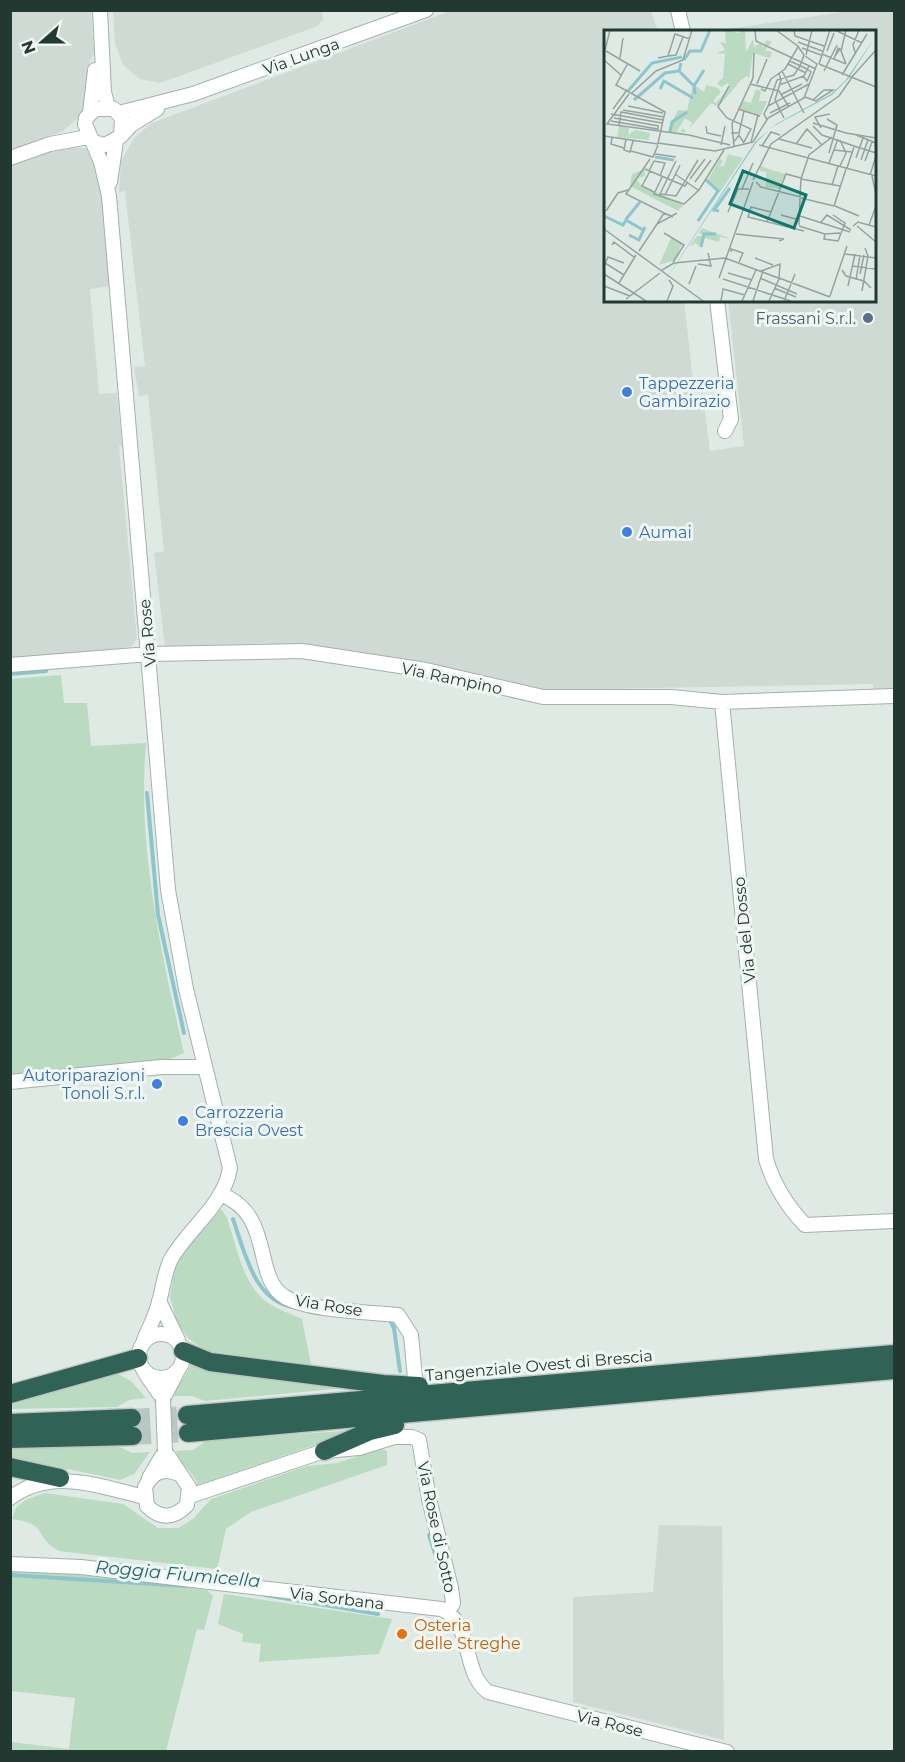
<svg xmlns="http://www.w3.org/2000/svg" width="905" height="1762" font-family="Montserrat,sans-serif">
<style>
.built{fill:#cfdad4}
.green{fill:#badac1}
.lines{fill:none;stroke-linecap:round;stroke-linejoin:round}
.stream{stroke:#8cc5cc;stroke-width:4}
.highway-tunnel{stroke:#bac7c1;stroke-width:18;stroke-dasharray:18 9;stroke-linecap:butt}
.street-casing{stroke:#a3b1ac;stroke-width:16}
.highway-casing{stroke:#bdc4c2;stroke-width:21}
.street{stroke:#fff;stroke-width:14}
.highway{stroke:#306356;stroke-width:18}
.street-bridge-casing{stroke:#a3b1ac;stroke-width:16;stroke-linecap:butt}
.street-bridge{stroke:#fff;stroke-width:14}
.service-dot{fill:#5c6f8a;stroke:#f0f7f3;stroke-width:2}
.shop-dot{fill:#3f7fe0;stroke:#f0f7f3;stroke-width:2}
.food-dot{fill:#e8710a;stroke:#f0f7f3;stroke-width:2}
.labels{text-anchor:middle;stroke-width:6;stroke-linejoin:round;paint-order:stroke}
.street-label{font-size:16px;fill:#223932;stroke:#f0f7f3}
.service-label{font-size:16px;fill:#4e5e75;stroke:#f0f7f3;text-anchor:end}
.shop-label{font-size:16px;fill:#366cbe;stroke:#f0f7f3;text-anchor:start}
.food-label{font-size:16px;fill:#c56008;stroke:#f0f7f3;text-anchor:start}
.water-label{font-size:18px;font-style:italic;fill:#216770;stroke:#f0f7f3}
.inset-river{fill:none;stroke:#8cc5cc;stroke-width:3}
.inset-road{fill:none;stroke:#94a39d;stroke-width:1.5}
.view{fill:#0f766e;fill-opacity:0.15;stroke:#0f766e;stroke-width:3}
.inset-edge{fill:none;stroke:#223932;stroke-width:3}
</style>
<rect width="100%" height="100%" fill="#e0eae5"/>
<!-- built -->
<path class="built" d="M11,11H91L94,54L89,63V97L82,115L63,131L11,151Z
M322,11L323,19L318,26L160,83L140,79L131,72L123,64L115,44L113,11Z
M450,11H651L658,31L605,32V300H684L695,398L703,397L710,451L744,446L728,300H874V32L716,31L849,11H894V689L873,690V684L539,690L412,661L348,651L280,644L278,649L269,648V643L165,648L154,553L164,551L148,395L139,396L134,367L145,366L125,191L119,192L121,161L134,138L152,123Z
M73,147L89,149L99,166L111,286L90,289L99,394L117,393L122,446H119L137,639L131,647L11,660L10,164L46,152Z
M659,1525L722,1526L724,1740L573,1702V1597L653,1592Z"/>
<!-- green -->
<path class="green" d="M61,675L64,703H87L91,746L146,743C137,849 161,950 184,1053L163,1062L11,1078V679Z
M221,1209L227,1218C236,1243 242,1282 264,1300C274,1308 289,1313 302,1319L311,1364L207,1351L189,1339L178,1325L170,1297L174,1272L183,1253Z
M192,1360L357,1387L205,1401L192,1396H174C177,1382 189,1375 192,1360Z
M116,1373L131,1381L146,1398L129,1400L117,1407L11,1409V1400Z
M358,1430L198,1485C193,1471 180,1465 176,1451L193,1450L208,1440Z
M118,1446L132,1453L150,1452L134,1474L120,1480L11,1457L10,1448Z
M381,1449L387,1451V1465L251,1512L226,1529L217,1569L59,1551C33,1537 50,1524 12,1519L16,1508L25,1500L45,1493L123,1504L158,1528H178L193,1519L211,1499L307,1466L337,1463Z
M11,1572L68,1573L207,1590L213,1596L204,1630L197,1629L166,1751H11V1742L69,1749L75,1698L11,1691Z
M224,1594L392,1619L379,1654L259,1662L261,1644L242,1642L243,1634L218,1624Z"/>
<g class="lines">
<!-- stream -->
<path class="stream" d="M10,674L46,671
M147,793L158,915L184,1033
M233,1219C244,1250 254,1302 294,1307
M389,1318L394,1328L400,1371
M429,1535L438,1563
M10,1575L186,1586
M265,1595L378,1614"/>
<!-- highway-tunnel -->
<path class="highway-tunnel" d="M132,1418L187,1415
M133,1436L188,1433"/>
<defs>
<path id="street" d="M100,10L104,92L108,107
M678,10L683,32
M90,113L95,70
M119,113L193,94L426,10
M121,136L131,125L157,109
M93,142L105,145L121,136L122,118L114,109H95L86,118L85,124L101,162L109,196L168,890L186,989L230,1168C224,1206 187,1229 170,1261C164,1275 163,1288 159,1302C156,1315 149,1328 144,1340
M10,158L50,144L88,137
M110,182L116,141
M717,300L731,419L725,431
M10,665L149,654L302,651L426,670L543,697H671L722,702L894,696
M722,702L766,1159C773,1183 788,1207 805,1225L894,1221
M10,1082L161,1067H205
M220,1194C275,1214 252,1278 285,1297C309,1311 369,1312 398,1315L411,1335L415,1378
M159,1301L178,1340
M139 1356a22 22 0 1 1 44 0a22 22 0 1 1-44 0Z
M145,1373L163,1399L177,1372
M149,1478L165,1451L189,1487L187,1505C174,1519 160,1519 147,1506L145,1487C153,1472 163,1467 179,1474
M190,1496L324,1451L359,1448L394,1437H412L419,1440L429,1499L451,1588L453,1603L448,1612
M10,1498C52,1467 98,1486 144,1497
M10,1564L81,1567L441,1609C474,1622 461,1672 488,1692L727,1752"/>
<path id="highway" d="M183,1351L210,1362L383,1384L419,1386
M10,1394L138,1358
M187,1415L894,1354
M10,1423L132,1418
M188,1433L894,1370
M10,1439L133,1436
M324,1451L370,1431L395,1425
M10,1467L60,1478"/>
</defs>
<!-- street casing -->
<use href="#street" class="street-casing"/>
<!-- highway casing -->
<use href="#highway" class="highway-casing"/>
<!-- street -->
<use href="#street" class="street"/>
<!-- highway -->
<use href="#highway" class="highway"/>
<defs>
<path id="street-bridge" d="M163,1399L165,1451"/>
</defs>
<!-- street-bridge casing -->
<use href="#street-bridge" class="street-bridge-casing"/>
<!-- street-bridge -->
<use href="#street-bridge" class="street-bridge"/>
</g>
<!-- markers -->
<circle class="service-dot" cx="868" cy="318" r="6"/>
<g class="shop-dot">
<circle cx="627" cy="392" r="6"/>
<circle cx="627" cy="532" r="6"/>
<circle cx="157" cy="1084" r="6"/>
<circle cx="183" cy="1121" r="6"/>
</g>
<circle class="food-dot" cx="402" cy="1634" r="6"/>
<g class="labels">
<!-- street labels -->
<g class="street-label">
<text transform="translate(301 56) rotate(-20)" y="6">Via Lunga</text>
<text transform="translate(147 633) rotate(-95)" y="6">Via Rose</text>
<text transform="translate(452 678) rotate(12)" y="6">Via Rampino</text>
<text transform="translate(744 930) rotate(-96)" y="6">Via del Dosso</text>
<text transform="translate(329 1305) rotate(9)" y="6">Via Rose</text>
<text transform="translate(539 1365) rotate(-5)" y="6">Tangenziale Ovest di Brescia</text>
<text transform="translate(437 1527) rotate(78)" y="6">Via Rose di Sotto</text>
<text transform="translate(337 1598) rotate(7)" y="6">Via Sorbana</text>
<text transform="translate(610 1723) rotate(14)" y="6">Via Rose</text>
</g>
<!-- service labels -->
<g class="service-label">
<text x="856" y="324">Frassani S.r.l.</text>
</g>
<!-- shop labels -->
<g class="shop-label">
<text x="639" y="389">Tappezzeria<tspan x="639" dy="18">Gambirazio</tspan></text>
<text x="639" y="538">Aumai</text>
<text x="145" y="1081" text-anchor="end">Autoriparazioni<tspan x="145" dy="18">Tonoli S.r.l.</tspan></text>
<text x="195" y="1118">Carrozzeria<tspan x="195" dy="18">Brescia Ovest</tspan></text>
</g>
<!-- food labels -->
<g class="food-label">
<text x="414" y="1631">Osteria<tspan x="414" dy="18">delle Streghe</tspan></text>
</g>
<!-- water labels -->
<g class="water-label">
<text transform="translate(178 1574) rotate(5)" y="6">Roggia Fiumicella</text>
</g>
</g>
<!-- overview -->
<g transform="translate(604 30)">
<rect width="272" height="272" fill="#e0eae5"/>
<path d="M121,0L134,3L141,0L142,22L149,9L150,17L157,13L159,18L162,10L168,12L161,20L168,22L166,28L149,23L145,49L143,46L137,50L117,74L112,76L107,73L85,99L88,93L81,88L73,101H68L77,102L78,98L83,102L63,103L74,80L83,81L89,54L100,62L102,55L114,58L117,62L109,71L112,73L125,57L124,53L117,57L113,53L119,48L121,24L112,23L121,20L116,12L122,13ZM152,59L157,61L155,71H163L157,85L134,79L138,71L147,73ZM15,96L25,98L24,105L31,100L46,103L45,110L13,107ZM124,124L139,128L116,162L103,151L116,129L119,131L115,137L120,136ZM156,136L181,144L176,159L162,157V142L156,141ZM41,139V146L32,149L37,155L80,175L74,181L26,156L28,144ZM98,198L111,203L128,209L116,207L115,212L101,208L97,217L91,213L85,217L93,206H100L95,203ZM67,208L78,213L71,230L55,235Z" fill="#badac1"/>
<path d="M271,7L245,48L228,65L168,97L152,113L48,271L151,112L172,94L227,64L241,51Z" fill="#8cc5cc"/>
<path class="inset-river" d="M80,30L86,21H97L106,0M76,42L89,55M56,59L60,51L89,68M24,61L48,33L78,27M91,64L90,56L100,40M30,70L61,43L75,41L77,33M66,102L68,92L83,82M51,127L70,130M115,181L110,180L126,158M0,186L19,195L22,190L39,200M22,189L36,172M94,191L114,161L102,150M25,205L35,210L41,197M97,217L100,204H112"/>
<path class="inset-road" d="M151,0L152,11L212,39M172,0L195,17M190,0L191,6L220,16M231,0L258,13M242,0L237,21L242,34M194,12L218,21M198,18L217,25M1,20L6,0M2,21L36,41M223,21L230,3M251,22L249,15L255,0M218,24L242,34M202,25L208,0M64,26L72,25L79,7M16,28L19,8M54,28L64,26L71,4L86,9M230,29L234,18L236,19L231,26M0,30L17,45M186,31L203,39M24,33L12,55L61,82L54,113M184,34L202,43M215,34L272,57M215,34L226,0M178,41L200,83M220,41L233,15M175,44L177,50L171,70L180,88M238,45L263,4M199,46L203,51L207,42L203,39M246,49L272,20M146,54L175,61L185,77M153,54L163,29M175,55L200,46L205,36M125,56L114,77L123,88L147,99L140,112M157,59L161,61L167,49L181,39L194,17M28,63L52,41L79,30L88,0M25,64L3,94L85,105L126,115M178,64L198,54M201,67L212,71L229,60H220L209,70M24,76L59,83M164,76L173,50L190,45L196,36L200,25L193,15M9,79L23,60M134,79L156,86M19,80L60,87M166,83L186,73M7,84L58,93M10,88L55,96M223,89L233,95L225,123M163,90L160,84L164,76L205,54M7,91L54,99V96M209,93L242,103M15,96L17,82L59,90M102,96L103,103L117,106M209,96L218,105L250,116M217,98L211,87L226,84M127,103H135L140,81M242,103L272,108M252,105L272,113M0,106L54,114M8,108L7,114L20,118M22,109L20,120L26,122L29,111M175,109L208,118M236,110L242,123L236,136M147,112L154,85M149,112L164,88L200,68L213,34L201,26M54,113L111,121L149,112M129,113L135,105L140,113M192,114L203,99L218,115M117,115L121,96M155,115L272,146M130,116L128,94L149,48L150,23M158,116L167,102L176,105M250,116L272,123M230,120L248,122M27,121L49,127L54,115M51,124L72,127M252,128L259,108M46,129L22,164L60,183M257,130L264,110M261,131L268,112M225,133L234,109M243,138L250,117M41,139L81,156L84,152M45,141L50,131L61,133L56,146M46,141L38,156L50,162M71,144L94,160M266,145L272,126M268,146L272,164M58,147L50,164L80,174M86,149L101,129M197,149L236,156M149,150L167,114L235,66L247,49M91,152L107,130M152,152L157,157L197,167M228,155L234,136M138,159L149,133M56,164L72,166L94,130M61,165L76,135M55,166L72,131M196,167L197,149L205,125L228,107M197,168L230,176M80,174L95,160L120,120M230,176L242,139M231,176L255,186M2,181L14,163L24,160M124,182L134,159H145M167,182L147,177L144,187L200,201M177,185L195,190M196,186L246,202M163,192L182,144L197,148M217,192L223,185L247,200M53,194L60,183L69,187M195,195L196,168M265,195L272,176M195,196L221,204L236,203M249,196L254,192L272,197M253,196L272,212M0,199L99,271M60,203L80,215L69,232M132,204L180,209L175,211M221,204L220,209L234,211L241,193L229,185M8,215L10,212L30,227M35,221L53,194L73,183M127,222V219L139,223L135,232M241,224L272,228M151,228L169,235M1,233L20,245M94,234L107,236L104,223M0,236L4,227L20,233M248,236L272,239M58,240L70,233L121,228L177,249M238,240L242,246L260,251L267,258M157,241L176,234L175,248M124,243L148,250M0,244L42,271M256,244L260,225M115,248L149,152M156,248L193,264M175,248L226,267M119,249L187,271M252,250L256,225M15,253L32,225M85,254L92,236M0,256L26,266M244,256L251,224M170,258L192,267M258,261L264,226L261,218M226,266L243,216M22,269L56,243M63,271L69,256L65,250M117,271L119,259L141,265M138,271L152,240M149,271L159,241M165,271L175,249M180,271L191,244"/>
<path class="view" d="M139,141L202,165L190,198L126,174Z"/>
<rect width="272" height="272" class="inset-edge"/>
</g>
<!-- border -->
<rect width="905" height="1762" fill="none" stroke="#223932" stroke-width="24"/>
<!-- north arrow -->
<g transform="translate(42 42) rotate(249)" stroke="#f0f7f3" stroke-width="4.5" paint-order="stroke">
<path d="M0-4.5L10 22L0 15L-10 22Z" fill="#223932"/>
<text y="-9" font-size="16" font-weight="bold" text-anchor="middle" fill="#223932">N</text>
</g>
</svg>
